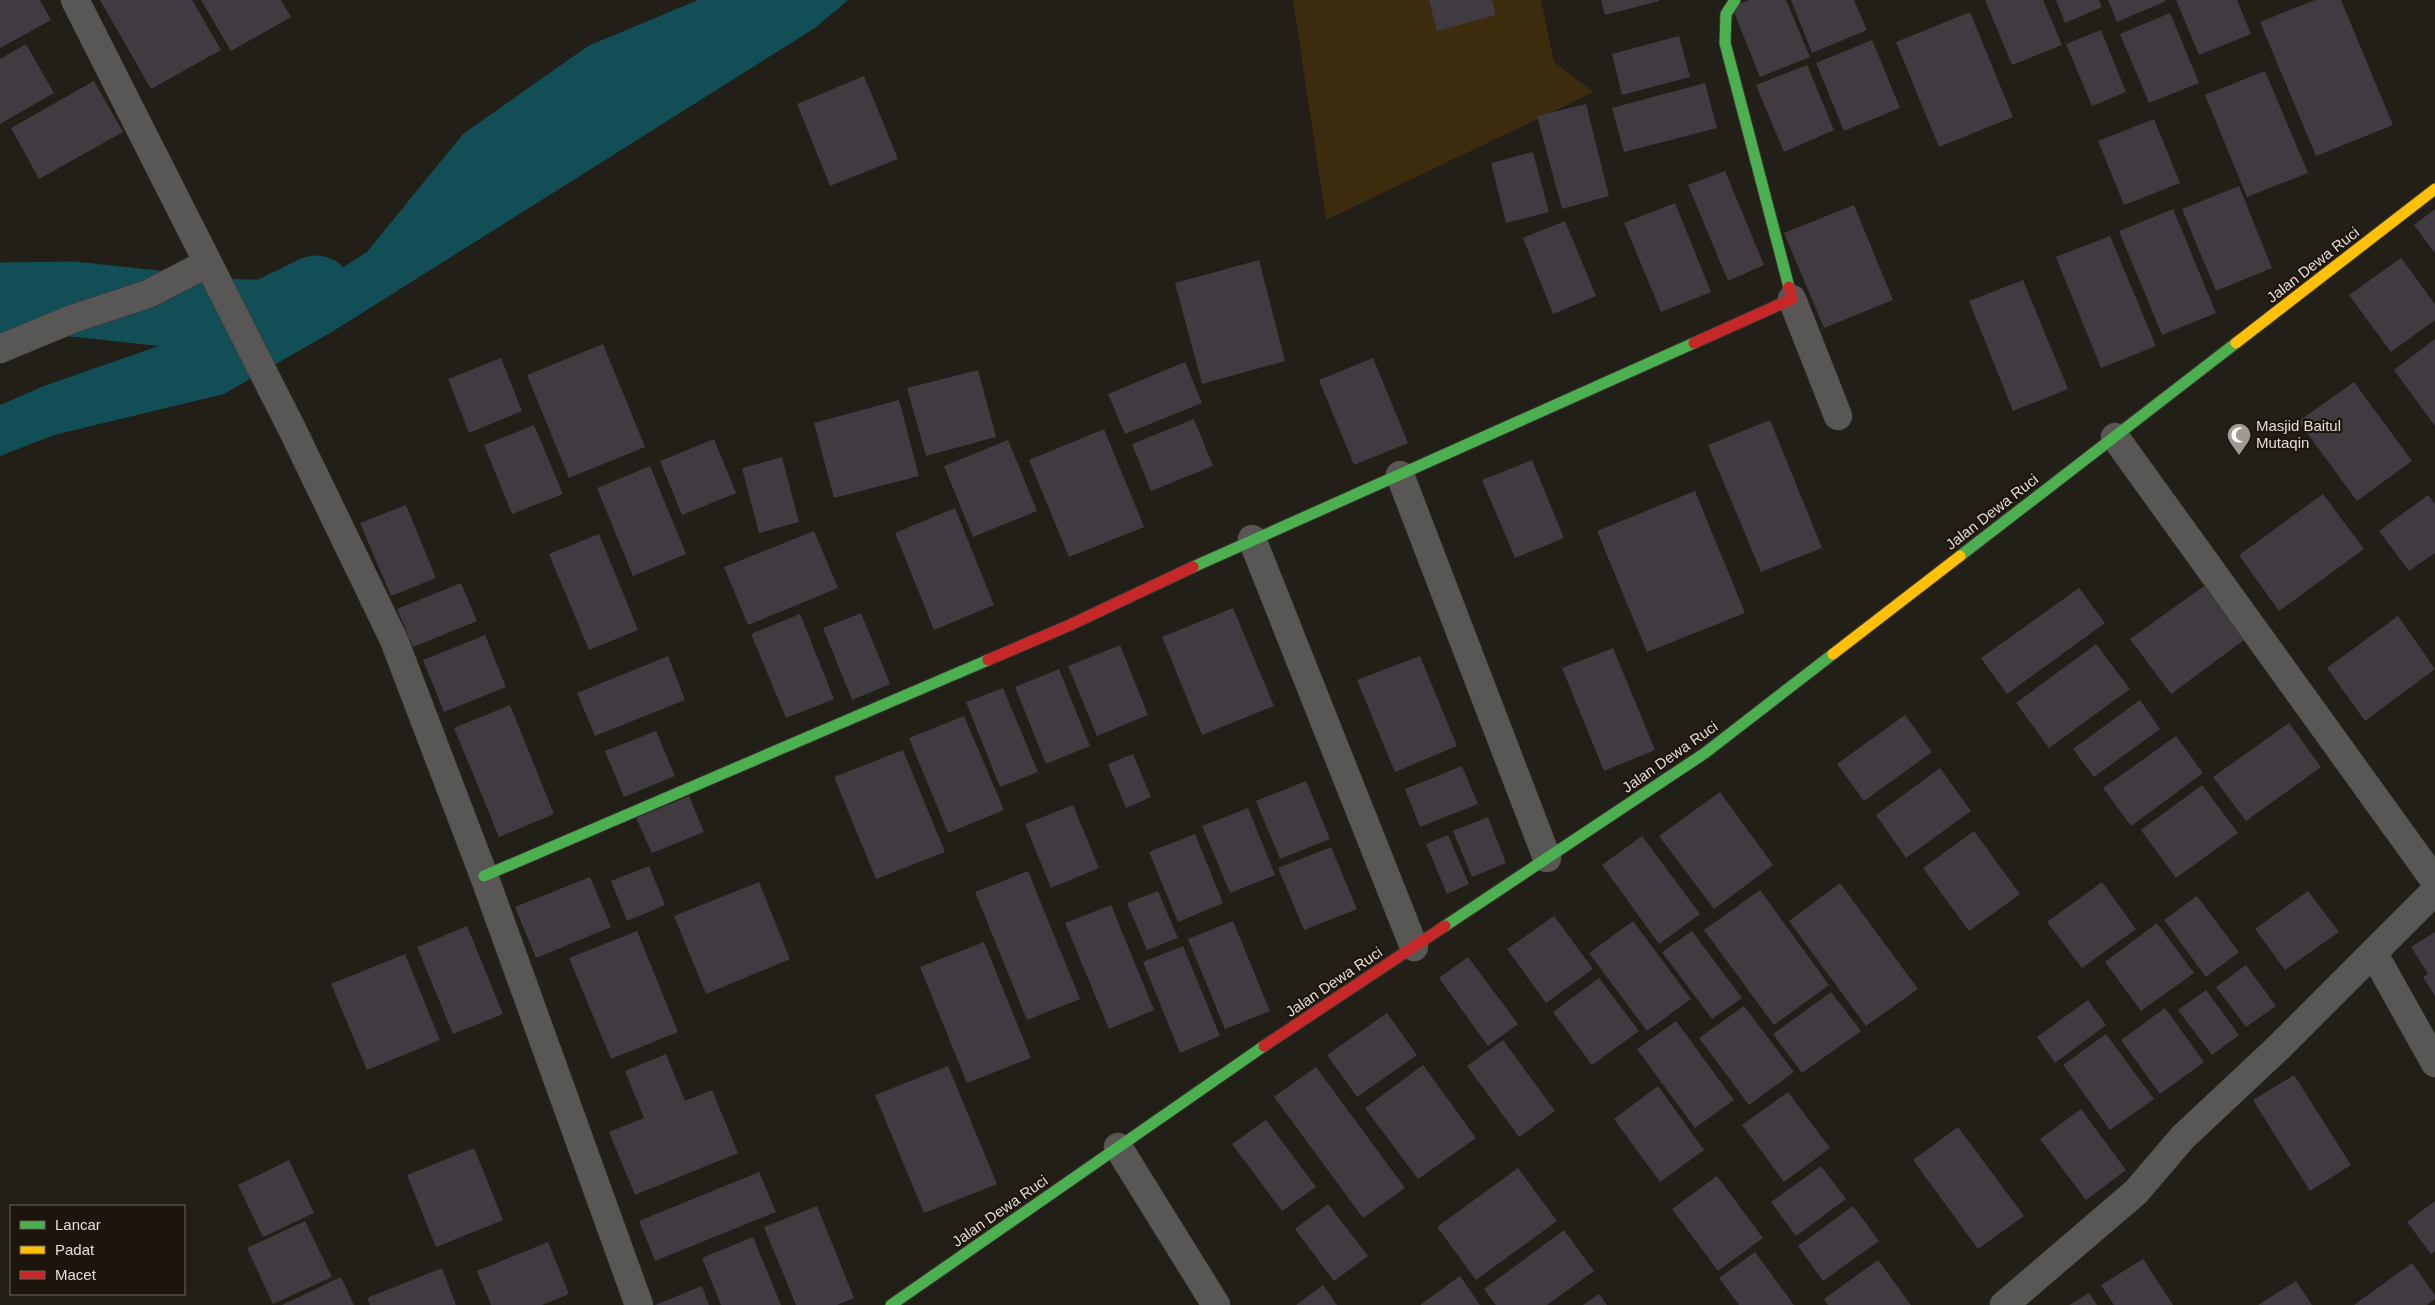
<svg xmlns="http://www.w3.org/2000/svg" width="2435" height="1305" font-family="Arial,sans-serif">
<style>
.green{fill:#3d2b0d}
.water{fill:#124e55}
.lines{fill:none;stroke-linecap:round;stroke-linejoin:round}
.river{stroke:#124e55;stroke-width:75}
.building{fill:#403b40}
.street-casing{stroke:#3c3933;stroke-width:29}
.fast-casing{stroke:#3c3933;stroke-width:13}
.slow-casing{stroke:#3c3933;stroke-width:13}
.jam-casing{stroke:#3c3933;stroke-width:13}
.street{stroke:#595756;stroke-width:28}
.fast{stroke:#4caf50;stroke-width:11}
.slow{stroke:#ffc107;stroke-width:11}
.jam{stroke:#c62828;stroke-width:11}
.labels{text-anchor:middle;stroke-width:4.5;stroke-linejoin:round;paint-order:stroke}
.street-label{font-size:15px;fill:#e3ddd6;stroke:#1d150b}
.poi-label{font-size:15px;fill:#e3ddd6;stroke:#1d150b;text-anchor:start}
</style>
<rect width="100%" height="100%" fill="#221e18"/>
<!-- green -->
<path class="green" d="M1293,0H1541L1554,62L1594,92L1326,220Z"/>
<!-- water -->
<path class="water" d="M698,0H848L815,28L335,330L224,394L54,435L0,456V405L44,386L296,298L367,252L463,134L588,46Z"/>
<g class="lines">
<!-- river -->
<path class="river" d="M0,300L73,299L240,317H267L316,293"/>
</g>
<!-- building -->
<path class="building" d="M0,0H40L51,20L0,48Z
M100,0H192L221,50L151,89Z
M201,0H281L291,17L231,51Z
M1429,0H1492L1496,15L1437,31Z
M1601,0H1659V1L1605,15Z
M1749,0H1786L1810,57L1760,77L1732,7Z
M1791,0H1854L1867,30L1812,53Z
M1985,0H2043L2062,45L2012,65Z
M2056,0H2099L2102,7L2065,23Z
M2108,0H2165L2166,1L2117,22Z
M2176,0H2237L2251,34L2199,55Z
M2315,0H2341L2393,125L2316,156L2260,22Z
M1970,12L2013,117L1939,147L1896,42Z
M2170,13L2199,83L2149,103L2120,34Z
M2101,30L2126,92L2092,106L2066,44Z
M1679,36L1690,77L1622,95L1612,54Z
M1872,40L1900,108L1844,131L1816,63Z
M26,44L54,93L0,124V59Z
M1807,65L1834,130L1784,152L1756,85Z
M2265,71L2308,173L2247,197L2205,95Z
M864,76L898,159L830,186L797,104Z
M94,81L123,132L39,179L11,128Z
M1705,83L1717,128L1624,152L1612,108Z
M1586,104L1609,196L1562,209L1537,116Z
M2154,119L2180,183L2124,205L2098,141Z
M1533,152L1549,212L1506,223L1491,163Z
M1725,171L1764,265L1728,281L1688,185Z
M2239,186L2272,268L2216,291L2182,209Z
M1675,203L1711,292L1661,312L1624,223Z
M1854,205L1893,300L1824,328L1784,233Z
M2173,209L2216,313L2162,335L2119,231Z
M2435,209V253L2414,225Z
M1565,221L1596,296L1553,314L1523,238Z
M2110,236L2156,346L2101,368L2056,257Z
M2401,258L2435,304V320L2391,352L2349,295Z
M1259,260L1285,361L1202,384L1175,283Z
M2023,280L2068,389L2013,411L1969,301Z
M2435,339V426L2394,370Z
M603,344L645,447L569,478L527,375Z
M501,358L522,411L469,433L448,379Z
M1373,358L1408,443L1354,465L1319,380Z
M1185,362L1202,403L1125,434L1108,394Z
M978,370L996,437L926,456L907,388Z
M2354,382L2412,461L2357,501L2299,422L2298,424V420L2299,421Z
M899,400L919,476L834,498L814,423Z
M1194,419L1213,466L1151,491L1132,444Z
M1770,420L1822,548L1761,572L1708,445Z
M534,425L563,494L512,514L484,445Z
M1104,429L1144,527L1069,557L1029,460Z
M714,439L736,493L682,515L660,461Z
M1008,440L1037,511L973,537L944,466Z
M782,457L799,522L759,533L742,468Z
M1532,460L1564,538L1515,558L1482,480Z
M650,466L686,554L633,576L597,488Z
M1695,491L1745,613L1647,652L1597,531Z
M2323,494L2364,549L2279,611L2239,555Z
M2428,495L2435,504V553L2409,571L2379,531Z
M406,505L436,578L391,596L360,523Z
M955,508L994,605L934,630L895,533Z
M814,531L838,588L748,625L724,567Z
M599,534L638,630L589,650L549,554Z
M461,583L477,621L413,647L397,609Z
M2204,586L2244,640L2171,694L2130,639Z
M2079,588L2105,623L2007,694L1981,658Z
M1233,608L1274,706L1202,735L1162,637Z
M861,613L890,684L852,700L823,628Z
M800,614L834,699L786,718L751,634Z
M2398,616L2435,669L2365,721L2327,668Z
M485,635L506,687L444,712L423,660Z
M2096,644L2130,689L2049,748L2016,703Z
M1120,645L1148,715L1097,736L1068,666Z
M1613,648L1655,750L1604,771L1562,668Z
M668,656L685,700L595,736L577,693Z
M1420,656L1457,746L1395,772L1357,680Z
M1059,669L1090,746L1046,764L1015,687Z
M1003,688L1038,772L1000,787L966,702Z
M2140,700L2160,729L2094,777L2073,749Z
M510,705L554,814L499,837L454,728Z
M1905,715L1932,752L1864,801L1837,764Z
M964,716L1004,810L948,833L909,738Z
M2289,723L2321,767L2246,821L2213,777Z
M656,731L675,776L624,797L605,751Z
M2176,736L2203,773L2131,826L2103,788Z
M903,750L945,852L876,879L834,777Z
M1133,754L1151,797L1126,808L1108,764Z
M1462,766L1478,804L1420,827L1405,789Z
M1940,768L1971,811L1906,858L1876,815Z
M1306,781L1330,839L1280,859L1256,801Z
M2202,785L2238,833L2176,878L2141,830Z
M1720,792L1773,865L1714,909L1659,836Z
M689,796L704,832L652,853L636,818Z
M1073,805L1099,868L1051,888L1025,824Z
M1248,808L1275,875L1230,893L1202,826Z
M1488,817L1506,863L1472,877L1453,831Z
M1974,831L2020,894L1969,931L1923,868Z
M1195,834L1223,903L1178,922L1149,852Z
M1448,835L1469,884L1447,894L1426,844Z
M1642,836L1700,914L1659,944L1602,865Z
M1331,847L1357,909L1304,930L1278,868Z
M649,866L665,905L627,921L611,881Z
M1028,871L1080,999L1027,1020L975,892Z
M590,877L611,927L536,958L515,907Z
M759,882L790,959L706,994L674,916Z
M2102,882L2136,929L2082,968L2047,922Z
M1840,883L1918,989L1866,1026L1789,921Z
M1760,890L1829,985L1774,1025L1704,930Z
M1158,891L1178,938L1147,950L1127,903Z
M2308,891L2339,932L2285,970L2255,929Z
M2197,896L2239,952L2206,977L2164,920Z
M1111,905L1154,1010L1109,1029L1065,923Z
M1554,916L1593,969L1546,1003L1507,949Z
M1233,921L1270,1011L1225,1029L1188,939Z
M1633,921L1691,999L1647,1031L1589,953Z
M2157,923L2194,973L2141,1011L2105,962Z
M467,926L503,1014L453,1034L417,947Z
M637,931L678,1032L611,1059L569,958Z
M1692,931L1742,998L1712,1019L1662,952Z
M2435,932V996L2423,977L2428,974L2411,947Z
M984,942L1031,1058L967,1083L920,967Z
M1183,946L1220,1036L1180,1053L1143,962Z
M405,954L440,1040L367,1070L331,984Z
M1468,957L1518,1024L1488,1046L1439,978Z
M2246,965L2276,1006L2246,1027L2216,987Z
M1599,978L1639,1031L1592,1065L1553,1012Z
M2206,990L2239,1035L2212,1055L2178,1010Z
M1831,992L1861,1031L1802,1073L1773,1034Z
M2088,1000L2106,1025L2055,1063L2037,1037Z
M1744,1006L1794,1072L1749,1105L1699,1038Z
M2165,1008L2204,1062L2160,1094L2121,1040Z
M1387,1013L1417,1055L1357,1097L1327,1055Z
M1676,1021L1734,1100L1695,1128L1637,1049Z
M2106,1034L2154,1099L2110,1130L2063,1065Z
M1503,1040L1555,1111L1519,1137L1467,1066Z
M666,1054L685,1101L712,1090L738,1153L635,1195L609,1132L644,1118L625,1071Z
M1423,1065L1476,1138L1418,1179L1365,1108Z
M948,1066L997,1184L924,1213L875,1095Z
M1316,1067L1405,1188L1363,1218L1274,1097Z
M2294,1075L2351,1165L2310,1191L2253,1100Z
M1658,1086L1704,1150L1660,1182L1614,1119Z
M1788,1092L1830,1148L1784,1182L1742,1125Z
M2081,1109L2126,1170L2086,1200L2040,1139Z
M1266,1120L1316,1187L1282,1211L1232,1144Z
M1958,1127L2024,1216L1978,1249L1913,1160Z
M474,1148L503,1220L436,1247L407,1175Z
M289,1160L314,1213L263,1237L238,1185Z
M1821,1166L1846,1199L1796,1236L1771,1202Z
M1518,1168L1557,1221L1476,1280L1437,1227Z
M759,1172L776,1212L655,1261L639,1221Z
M1717,1176L1763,1238L1718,1271L1672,1209Z
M2435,1201V1251L2431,1254L2407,1222Z
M1328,1204L1368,1256L1334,1281L1295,1229Z
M817,1206L854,1298L837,1305H796L764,1227Z
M1853,1206L1879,1241L1823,1281L1798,1246Z
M305,1221L332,1277L273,1304L247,1248Z
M1564,1230L1594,1271L1547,1305H1496L1484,1289Z
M753,1237L781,1305H721L702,1258Z
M548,1242L569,1294L542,1305H491L477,1271Z
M1755,1252L1794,1305H1739L1719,1278Z
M2143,1259L2173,1305H2114L2101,1285Z
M1878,1260L1911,1305H1828L1824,1299Z
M2412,1263L2435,1295V1299L2427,1305H2354Z
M442,1268L456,1305H370L367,1298Z
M1460,1276L1480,1305H1420Z
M341,1277L354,1305H282Z
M2296,1281L2312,1305H2258Z
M1323,1285L1337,1305H1296Z
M702,1286L709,1305H655Z
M2089,1293L2097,1305H2069Z
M1599,1294L1607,1305H1583Z"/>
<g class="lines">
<defs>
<path id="street" d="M75,0L293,431L394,640L484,876L639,1305
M1792,299L1838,416
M0,349L72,319L148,294L208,263
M2115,437L2435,881
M1400,475L1547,858
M1252,539L1414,947
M2374,954L2435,1063
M1118,1147L1216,1305
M2004,1305L2136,1192L2183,1137L2278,1048L2435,891"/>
<path id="fast" d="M1735,0L1726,14L1725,43L1789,287
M1960,556L2236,343
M1193,567L1694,343
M484,876L988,660
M1445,926L1705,753L1833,654
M891,1305L1264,1046"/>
<path id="slow" d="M2236,343L2435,189
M1833,654L1960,556"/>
<path id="jam" d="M1694,343L1792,299L1789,287
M988,660L1070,625L1193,567
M1264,1046L1445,926"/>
</defs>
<!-- street casing -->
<use href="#street" class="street-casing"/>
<!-- fast casing -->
<use href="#fast" class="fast-casing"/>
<!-- slow casing -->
<use href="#slow" class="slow-casing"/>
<!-- jam casing -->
<use href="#jam" class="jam-casing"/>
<!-- street -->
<use href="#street" class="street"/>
<!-- fast -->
<use href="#fast" class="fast"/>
<!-- slow -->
<use href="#slow" class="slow"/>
<!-- jam -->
<use href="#jam" class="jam"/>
</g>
<!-- icons -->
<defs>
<symbol id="mosque-pin" viewBox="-11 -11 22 30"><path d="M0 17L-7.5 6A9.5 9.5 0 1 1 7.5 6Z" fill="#9f9a94" stroke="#1d150b"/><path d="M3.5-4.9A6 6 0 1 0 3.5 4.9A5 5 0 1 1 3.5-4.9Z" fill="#fff"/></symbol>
</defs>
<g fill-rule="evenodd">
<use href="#mosque-pin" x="2225" y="421" width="28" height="38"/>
</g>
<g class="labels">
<!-- street labels -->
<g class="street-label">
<text transform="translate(2313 265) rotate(-38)" y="5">Jalan Dewa Ruci</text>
<text transform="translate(1992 512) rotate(-38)" y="5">Jalan Dewa Ruci</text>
<text transform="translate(1670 757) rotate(-35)" y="5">Jalan Dewa Ruci</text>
<text transform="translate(1334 982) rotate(-34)" y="5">Jalan Dewa Ruci</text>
<text transform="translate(1000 1211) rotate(-35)" y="5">Jalan Dewa Ruci</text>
</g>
<!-- poi labels -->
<g class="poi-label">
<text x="2256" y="431">Masjid Baitul<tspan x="2256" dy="17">Mutaqin</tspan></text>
</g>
</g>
<!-- legend -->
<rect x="10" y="1205" width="175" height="90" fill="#1d150b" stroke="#6c655c"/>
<rect x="20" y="1221" width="25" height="8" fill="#4caf50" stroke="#6c655c"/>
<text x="55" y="1230" font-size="15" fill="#e3ddd6">Lancar</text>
<rect x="20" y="1246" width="25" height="8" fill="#ffc107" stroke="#6c655c"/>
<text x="55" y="1255" font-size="15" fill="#e3ddd6">Padat</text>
<rect x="20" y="1271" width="25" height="8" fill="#c62828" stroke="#6c655c"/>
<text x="55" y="1280" font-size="15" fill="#e3ddd6">Macet</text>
</svg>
